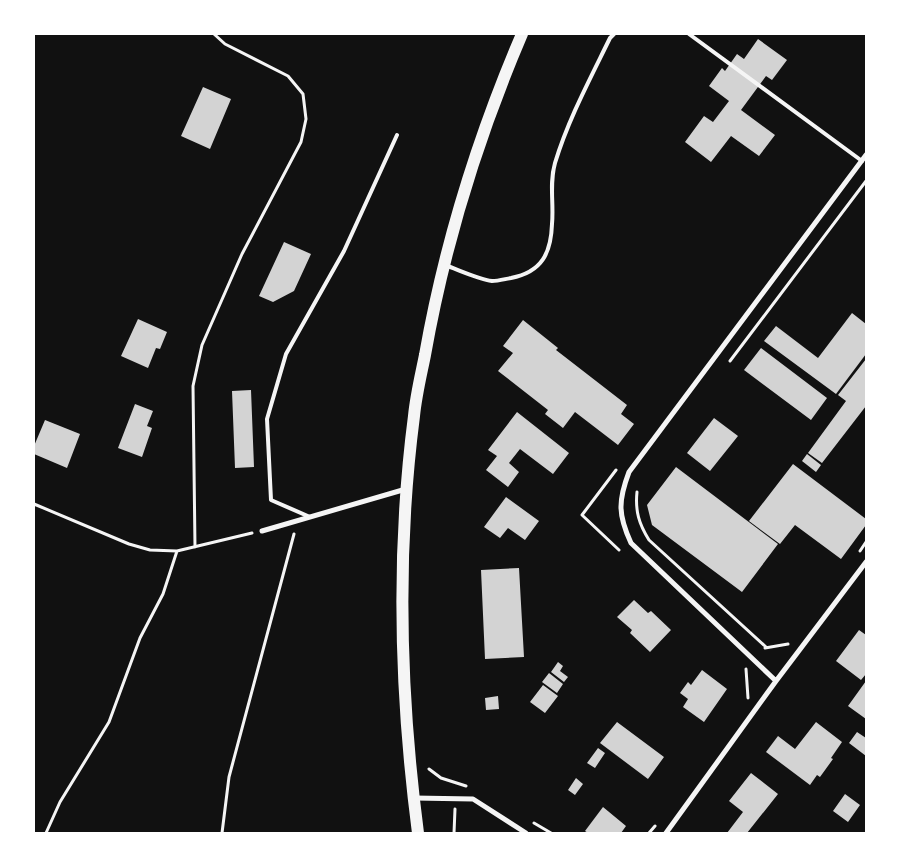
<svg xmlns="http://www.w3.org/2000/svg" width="900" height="867" font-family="'Exo 2',sans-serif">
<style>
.building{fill:#d3d3d3}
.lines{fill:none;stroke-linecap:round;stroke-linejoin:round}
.path{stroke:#f5f5f5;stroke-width:3}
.service{stroke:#f5f5f5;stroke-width:4}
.minor{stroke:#f5f5f5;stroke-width:5}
.primary{stroke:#f5f5f5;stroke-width:12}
</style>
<rect width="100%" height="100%" fill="#111"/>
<!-- building -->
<path class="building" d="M758,39L787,60L772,80L766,76L741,110L775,135L759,156L731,136L711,162L685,142L704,116L713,122L729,101L709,86L722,68L725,71L737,54L744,59Z
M203,87L231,99L210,149L181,136Z
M284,242L311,254L294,291L273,302L259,296Z
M852,313L866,324V354L836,394L764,341L776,326L818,358Z
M138,319L167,332L160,349L156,348L148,368L121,356Z
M523,320L558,348L556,350L627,405L621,414L634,424L618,445L575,412L563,428L545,414L548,410L498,371L513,353L503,346Z
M761,348L827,398L811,420L744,370Z
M866,359V406L822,463L808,453L846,401L838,395Z
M251,390L254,467L235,468L232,391Z
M135,404L153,411L147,426L152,428L142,457L118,448Z
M517,412L569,453L553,474L520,449L509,463L519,472L508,487L486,470L497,456L488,450Z
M714,418L738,436L710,471L687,453Z
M45,420L80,434L67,468L34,454V446Z
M807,454L821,465L816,472L802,461Z
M793,464L866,519V525L841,559L795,525L780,544L749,521Z
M676,467L778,544L742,592L652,525L647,505Z
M506,497L539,521L525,540L508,528L500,538L484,527Z
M519,568L524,657L485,659L481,570Z
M634,600L648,613L651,611L671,630L650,652L630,633L632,630L617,617Z
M859,630L866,635V674L861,680L836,661Z
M558,662L563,666L560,671L568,677L564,682L551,672Z
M702,670L727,689L704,722L683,707L688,699L680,693L688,682L691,685Z
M549,673L563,684L557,693L542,682Z
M866,681V719L848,706Z
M543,685L558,696L545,713L530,702Z
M498,696L499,709L486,710L485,698Z
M617,722L664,757L648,779L600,743Z
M816,722L842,742L831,758L833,759L820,777L817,775L810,785L766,752L778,736L795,749Z
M857,732L866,738V756L849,743Z
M598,748L605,753L595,768L587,763Z
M751,773L778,794L747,833H727L743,812L729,801Z
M576,778L583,784L575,795L568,790Z
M845,794L860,805L848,822L833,811Z
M603,807L626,826L621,833H588L585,831Z"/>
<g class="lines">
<!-- path -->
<path class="path" d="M730,361L866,181
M616,470L582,515L619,550
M637,492C635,511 639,524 649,540L766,647
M34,504L129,544L150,550L177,551L252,533
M195,547L193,386L202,345L242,254L301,142L306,119L303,94L288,76L225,44L214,34
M860,551L866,542
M765,648L788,644
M746,669L748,698
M429,769L441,778L466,786
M534,823L551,833
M46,833L60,802L109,722L140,638L163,594L177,551
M222,833L229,777L294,534
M454,833L455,809
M649,833L655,826"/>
<!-- service -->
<path class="service" d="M689,34L862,161
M445,265C459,270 478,279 492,281C498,281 505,279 511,278C542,272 551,253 552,224C554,203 549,184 555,163C568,120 590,79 610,38L614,34
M310,517L271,500L267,419L286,354L344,251L397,135"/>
<!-- minor -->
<path class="minor" d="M262,531L406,489
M776,681L631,543C618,515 618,501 629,472L866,155
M414,798L473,799L526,833
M666,833L776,681L866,562"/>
<!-- primary -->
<path class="primary" d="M418,833C400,695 396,555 414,416C416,395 421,375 425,355C445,242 477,139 522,34"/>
</g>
<!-- border -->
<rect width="900" height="867" fill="none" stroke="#ffffff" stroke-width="70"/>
</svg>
